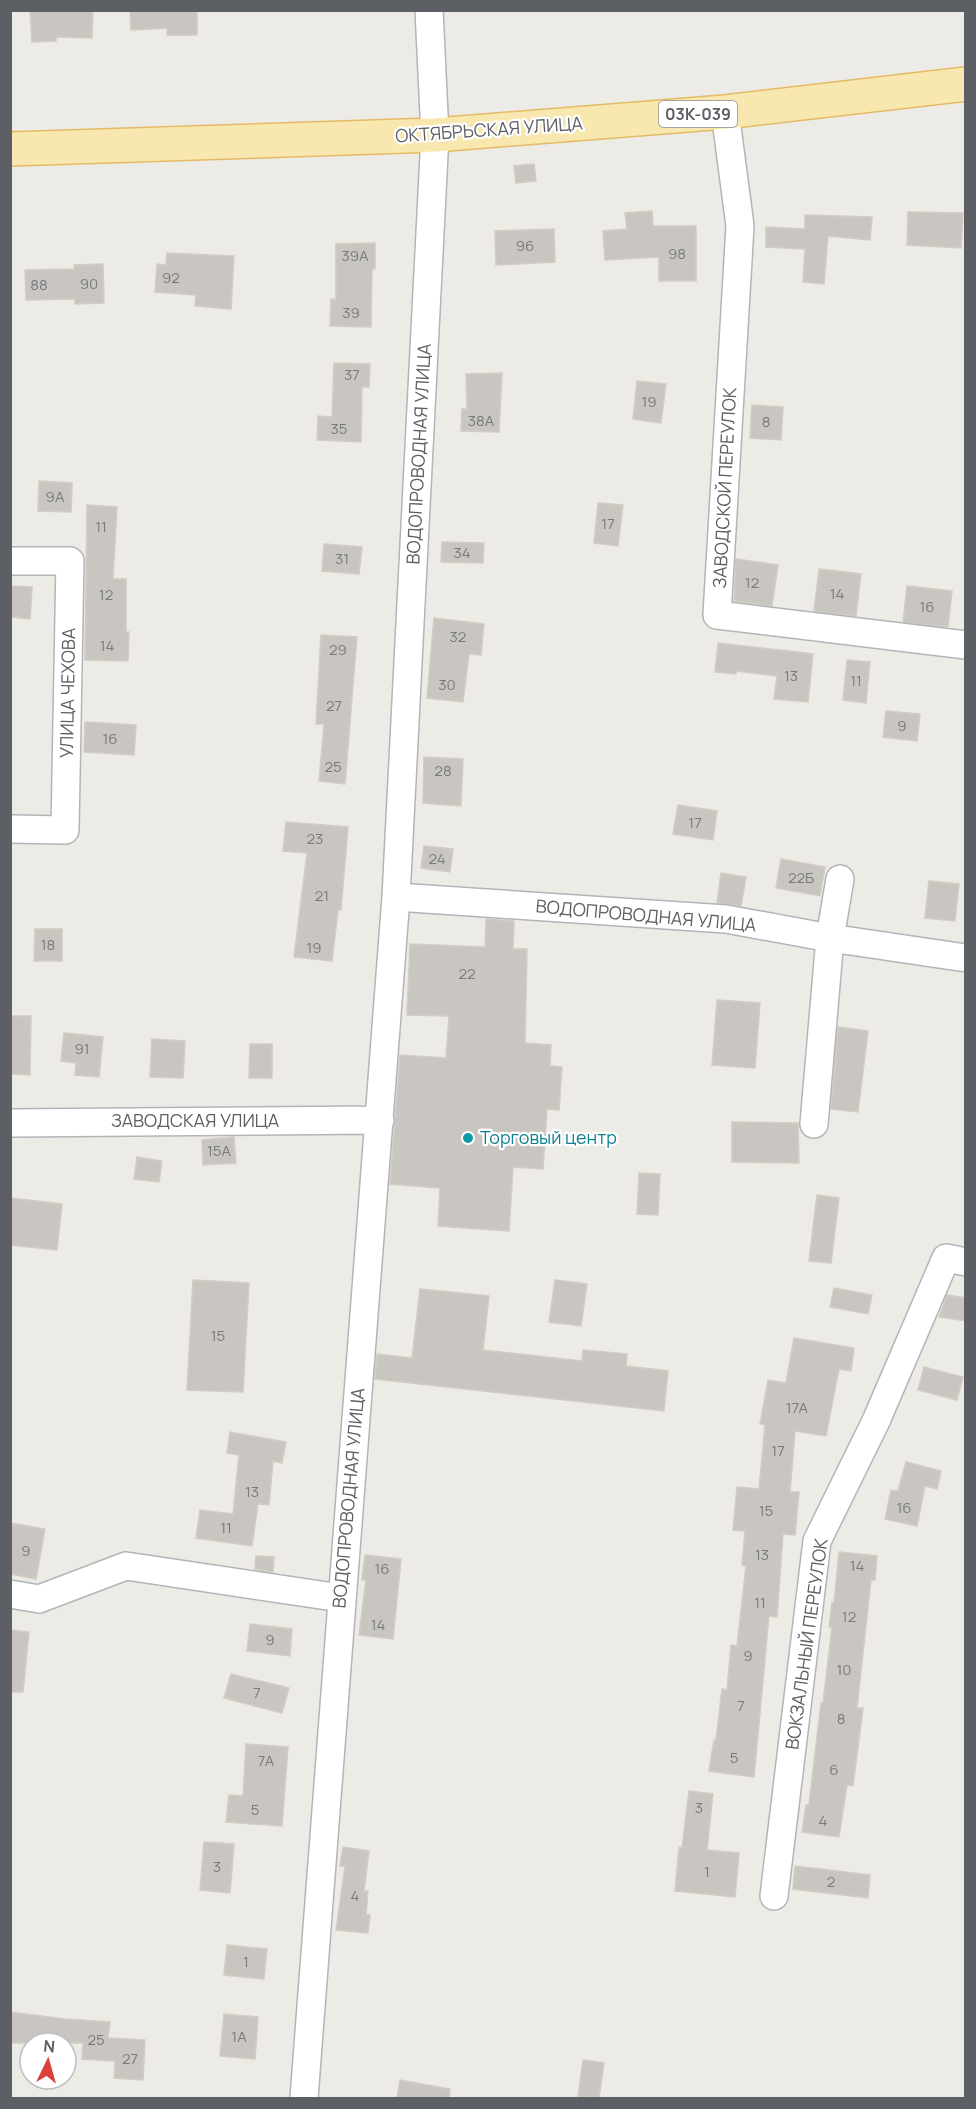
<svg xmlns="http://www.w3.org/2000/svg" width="976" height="2109" font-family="Manrope,sans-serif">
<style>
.building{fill:#c9c6c2;stroke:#d2ccc3;stroke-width:1.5}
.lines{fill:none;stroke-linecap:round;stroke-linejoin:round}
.minor-casing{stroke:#b2b5b8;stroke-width:30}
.major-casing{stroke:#e5ba66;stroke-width:36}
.minor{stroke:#fff;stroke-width:27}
.major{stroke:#f8e8af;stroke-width:33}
.culture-dot{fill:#0f9aa8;stroke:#fff;stroke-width:2}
.labels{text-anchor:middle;stroke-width:4.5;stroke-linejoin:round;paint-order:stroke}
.number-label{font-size:15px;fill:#777a7c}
.shield{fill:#fff;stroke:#8d9092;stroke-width:1.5}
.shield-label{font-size:16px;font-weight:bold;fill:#5c6064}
.street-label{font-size:18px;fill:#5c6064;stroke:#fff}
.culture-label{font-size:18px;fill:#0d838f;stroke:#fff;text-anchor:start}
</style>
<rect width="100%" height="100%" fill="#edebe5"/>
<!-- building -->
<path class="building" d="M30,10H93L92,38L56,37V41L32,42Z
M130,10H197V35H167V28L131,30Z
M534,164L536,181L516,183L514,166Z
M652,211L653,226H696V281H659V257L605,260L603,231L627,229L625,213Z
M908,212L963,213L961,248L907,245Z
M805,215L872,217L870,240L828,236L824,284L803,282L805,249L766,247V227L805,229Z
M554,229L555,262L496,265L495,231Z
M375,243V269H372L371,327L330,326L331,299L336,300V244Z
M167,253L234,256L231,309L195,306L196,295L155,292L157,264L166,265Z
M103,264L104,303L75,304V299L26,300L25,270L75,269L74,265Z
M334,363L370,364L369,387H362L361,442L317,440L318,416L332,417Z
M502,373L499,432L461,431L462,409H467L466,374Z
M637,381L666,384L661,423L633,419Z
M752,405L783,407L781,440L750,438Z
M39,481L72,483L71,512L38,511Z
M598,503L623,505L618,546L594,543Z
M87,505L117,507L113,579H126V632H129L128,661L85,660Z
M442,542L484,543L483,563L441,562Z
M324,544L362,547L359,574L322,571Z
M736,559L778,565L772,606L734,601Z
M819,569L861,574L856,616L814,611Z
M10,586L32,587L30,619L10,617Z
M907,586L952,591L948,627L903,622Z
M434,618L484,624L481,655L469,654L463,702L427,698Z
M321,635L357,637L345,784L319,781L324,724H316Z
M718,643L813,654L808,702L774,699L777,676L736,671V674L715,672Z
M847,660L870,662L866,703L843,700Z
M886,711L920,714L917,741L883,737Z
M85,722L136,725L134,755L84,752Z
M424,757L463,759L461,806L423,803Z
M678,805L717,811L713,840L673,834Z
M286,822L348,827L341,910H338L332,961L294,957L307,853L283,851Z
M424,846L453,849L450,872L421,868Z
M781,859L825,867L820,896L776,888Z
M721,873L746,877L741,906L717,903Z
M929,881L959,884L955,921L925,918Z
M486,919L514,921L513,949H527L525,1043L551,1045L550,1066L562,1067L559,1110L547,1109L543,1169L513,1167L509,1231L438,1226L440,1188L390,1184L400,1055L446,1058L449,1016L407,1015L410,944L485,947Z
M35,929H62V961H34Z
M717,1000L760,1003L755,1068L712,1065Z
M10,1016H31L30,1075L10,1074Z
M838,1027L868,1031L858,1112L831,1109Z
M64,1033L103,1037L99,1077L75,1075L76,1063L61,1061Z
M152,1039L185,1041L183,1078L150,1077Z
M250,1044H272V1078H249Z
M732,1122L798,1123L799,1163L732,1162Z
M234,1137L236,1163L203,1165L202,1140Z
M137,1157L162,1161L159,1182L134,1179Z
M639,1173L660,1174L658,1215L637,1214Z
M817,1195L839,1198L831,1263L809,1261Z
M10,1198L62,1204L57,1250L10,1245Z
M193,1280L249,1283L243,1392L187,1390Z
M555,1280L587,1284L581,1326L549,1322Z
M834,1288L872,1295L868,1314L830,1307Z
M420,1289L489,1296L483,1350L582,1361L583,1350L627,1354L626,1366L668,1371L664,1411L375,1379L377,1354L412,1358Z
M947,1295L966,1298V1321L939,1317Z
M794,1338L854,1348L851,1371L839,1369L826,1436L795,1431L790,1492H799L795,1535L783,1534L777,1617L769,1616L754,1777L709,1771L714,1740H716L722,1689L727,1690L731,1645L737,1646L746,1566L742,1565L745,1531L733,1530L737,1487L759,1489L765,1425L760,1424L768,1380L786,1383Z
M924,1367L963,1377L957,1400L918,1390Z
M230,1432L286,1442L282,1463L273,1461L269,1505L258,1504L252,1546L196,1538L200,1510L233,1514L239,1455L227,1453Z
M906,1462L941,1471L937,1489L925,1486L917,1526L885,1519L891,1490L898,1491Z
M10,1523L45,1529L36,1579L10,1574Z
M839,1552L877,1556L875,1580H871L857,1708H863L853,1786L847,1785L839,1837L802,1832L806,1805H809L821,1703H823L832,1627H829L832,1603H834Z
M365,1555L401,1559L393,1639L359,1635L366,1580H362Z
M256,1556L274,1557L273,1572L255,1569Z
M250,1624L292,1629L290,1656L247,1651Z
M10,1630L29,1632L23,1692H10Z
M231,1674L289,1688L282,1713L224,1698Z
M246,1744L288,1747L282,1826L226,1822L229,1795L243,1796Z
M689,1791L713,1794L707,1850L739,1853L735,1897L675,1891L679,1847L682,1848Z
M204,1842L234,1844L230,1893L200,1890Z
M343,1847L369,1851L364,1891H368L366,1915H370L368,1933L336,1930L345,1866H340Z
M795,1866L870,1875L868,1898L793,1889Z
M227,1945L267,1949L264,1979L224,1975Z
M10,2012L65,2019L110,2022L108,2038L145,2040L143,2080L114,2078L115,2061L82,2059L83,2043H10Z
M224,2014L258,2017L255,2059L220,2056Z
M583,2060L604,2063L599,2098L578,2096Z
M400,2080L450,2089L449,2098H397Z"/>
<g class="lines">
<defs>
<path id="minor" d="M725,112L740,226L717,615L966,645
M10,561H70L65,830L10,829
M396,897L726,919L830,938L966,958
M10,1123L380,1120
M814,1124L830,938L840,879
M10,1594L39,1599L126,1566L341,1598
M774,1896L817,1541L876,1421L946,1258L966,1262
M304,2098L396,897L435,135L429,10"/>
<path id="major" d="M10,149L435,135L725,112L966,84"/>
</defs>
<!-- minor casing -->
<use href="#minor" class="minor-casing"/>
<!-- major casing -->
<use href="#major" class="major-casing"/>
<!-- minor -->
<use href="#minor" class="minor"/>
<!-- major -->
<use href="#major" class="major"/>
</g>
<!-- markers -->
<circle class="culture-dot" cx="468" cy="1138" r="6"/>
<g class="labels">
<!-- number labels -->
<g class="number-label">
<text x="525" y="251">96</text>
<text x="677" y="259">98</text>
<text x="355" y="261">39А</text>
<text x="171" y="283">92</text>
<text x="89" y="289">90</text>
<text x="39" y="290">88</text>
<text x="351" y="318">39</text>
<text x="352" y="380">37</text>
<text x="649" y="407">19</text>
<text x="481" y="426">38А</text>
<text x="766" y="427">8</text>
<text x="339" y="434">35</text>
<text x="55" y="502">9А</text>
<text x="608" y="529">17</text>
<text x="101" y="532">11</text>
<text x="462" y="558">34</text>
<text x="342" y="564">31</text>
<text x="752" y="588">12</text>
<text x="837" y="599">14</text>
<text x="106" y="600">12</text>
<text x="927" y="612">16</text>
<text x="458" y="642">32</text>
<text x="107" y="651">14</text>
<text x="338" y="655">29</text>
<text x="791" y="681">13</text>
<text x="856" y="686">11</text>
<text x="447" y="690">30</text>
<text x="334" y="711">27</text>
<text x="902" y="731">9</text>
<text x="110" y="744">16</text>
<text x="333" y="772">25</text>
<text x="443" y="776">28</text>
<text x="695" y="828">17</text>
<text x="315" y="844">23</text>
<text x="437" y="864">24</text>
<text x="801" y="883">22Б</text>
<text x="322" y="901">21</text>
<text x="48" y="950">18</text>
<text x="314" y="953">19</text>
<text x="467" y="979">22</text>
<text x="82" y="1054">91</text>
<text x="219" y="1156">15А</text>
<text x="218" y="1341">15</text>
<text x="797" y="1413">17А</text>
<text x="778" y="1456">17</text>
<text x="252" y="1497">13</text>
<text x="904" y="1513">16</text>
<text x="766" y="1516">15</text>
<text x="226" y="1533">11</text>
<text x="26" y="1556">9</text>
<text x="762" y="1560">13</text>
<text x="857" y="1571">14</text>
<text x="382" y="1574">16</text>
<text x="760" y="1608">11</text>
<text x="849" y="1622">12</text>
<text x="378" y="1630">14</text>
<text x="270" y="1645">9</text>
<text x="748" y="1661">9</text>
<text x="844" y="1675">10</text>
<text x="257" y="1698">7</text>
<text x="741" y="1711">7</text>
<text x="841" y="1724">8</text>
<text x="734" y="1763">5</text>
<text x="266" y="1766">7А</text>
<text x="834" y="1775">6</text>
<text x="699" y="1813">3</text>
<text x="255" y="1815">5</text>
<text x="823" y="1826">4</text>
<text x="217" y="1872">3</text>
<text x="707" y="1877">1</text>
<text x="831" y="1887">2</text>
<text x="355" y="1901">4</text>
<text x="246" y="1967">1</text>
<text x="239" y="2042">1А</text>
<text x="96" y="2045">25</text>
<text x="130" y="2064">27</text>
</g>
<!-- shield labels -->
<rect class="shield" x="659" y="101" width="78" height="26" rx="4.5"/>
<g class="shield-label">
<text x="698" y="120">03К-039</text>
</g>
<!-- street labels -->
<g class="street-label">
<text transform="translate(489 130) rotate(-4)" y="6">ОКТЯБРЬСКАЯ УЛИЦА</text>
<text transform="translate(419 454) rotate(-87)" y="6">ВОДОПРОВОДНАЯ УЛИЦА</text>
<text transform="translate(725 488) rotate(-87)" y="6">ЗАВОДСКОЙ ПЕРЕУЛОК</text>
<text transform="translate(68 693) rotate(-89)" y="6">УЛИЦА ЧЕХОВА</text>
<text transform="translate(646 916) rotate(5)" y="6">ВОДОПРОВОДНАЯ УЛИЦА</text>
<text x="195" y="1127">ЗАВОДСКАЯ УЛИЦА</text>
<text transform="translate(349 1498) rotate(-85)" y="6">ВОДОПРОВОДНАЯ УЛИЦА</text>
<text transform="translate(807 1644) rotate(-82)" y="6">ВОКЗАЛЬНЫЙ ПЕРЕУЛОК</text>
</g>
<!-- culture labels -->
<g class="culture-label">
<text x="480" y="1144">Торговый центр</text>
</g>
</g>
<!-- border -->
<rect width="976" height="2109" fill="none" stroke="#5c6064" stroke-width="24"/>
<!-- north arrow -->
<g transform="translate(48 2061) rotate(5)"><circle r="28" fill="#ffffff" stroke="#bebfc1" stroke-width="1.5"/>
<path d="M0-4.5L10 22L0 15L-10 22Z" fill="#da403e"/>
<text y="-9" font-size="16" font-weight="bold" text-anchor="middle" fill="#5c6064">N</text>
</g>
</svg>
